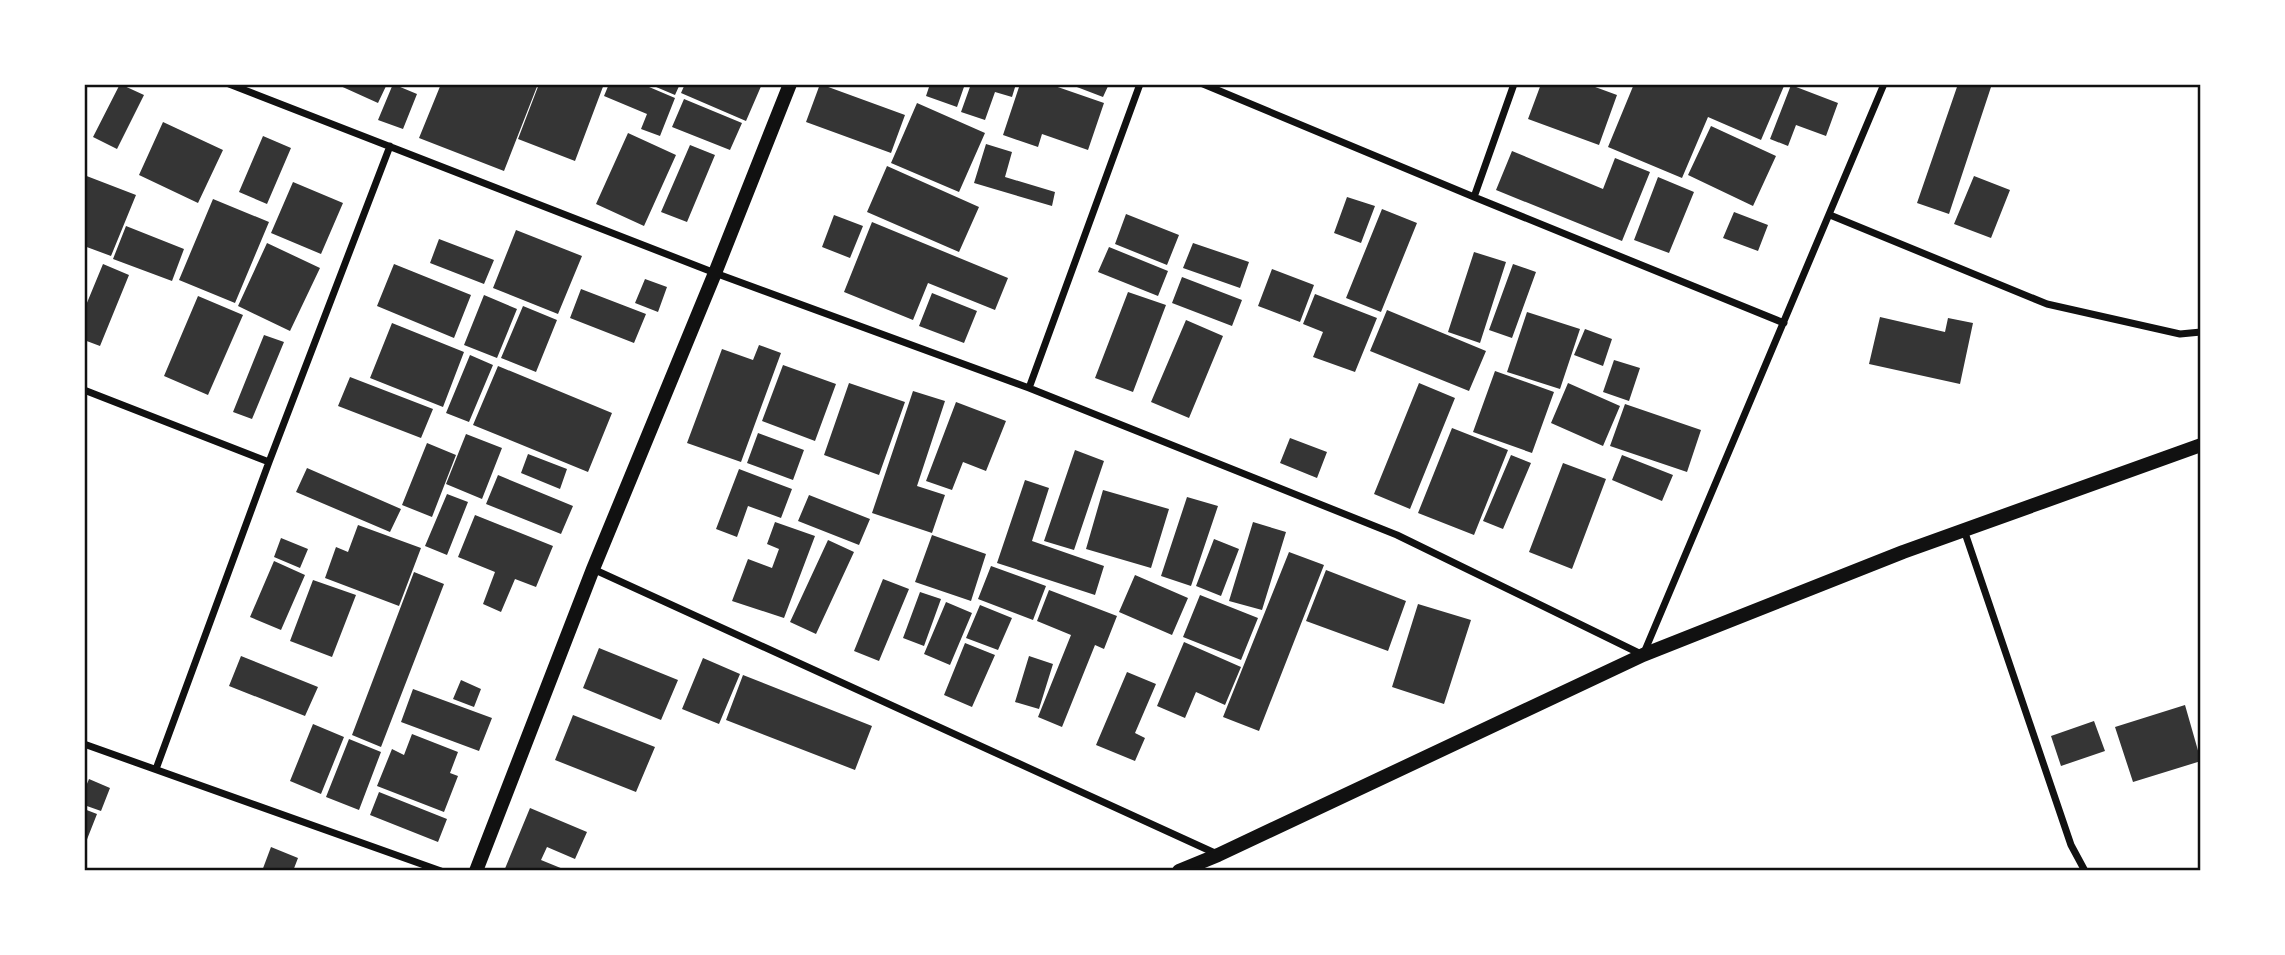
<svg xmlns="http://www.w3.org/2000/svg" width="2285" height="955" font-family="'PT Sans Narrow',sans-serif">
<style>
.building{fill:#353535}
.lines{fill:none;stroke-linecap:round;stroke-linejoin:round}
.minor{stroke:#111;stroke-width:7}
.secondary{stroke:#111;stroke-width:14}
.neatline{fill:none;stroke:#111;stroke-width:2.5}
</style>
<rect width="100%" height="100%" fill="#fff"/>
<!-- building -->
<path class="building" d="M120,84L144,95L117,149L93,137Z
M336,84H387L378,103Z
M393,84L417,94L403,129L378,120Z
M441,84H538L504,171L419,138Z
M539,84H604L575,161L518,139Z
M609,84H642L675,98L660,136L641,129L647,114L604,96Z
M649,84H680L675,95Z
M685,84H762L746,121L681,93Z
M820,84L905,115L891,153L806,122Z
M930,84H965L957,107L926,96Z
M971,84H1016L1012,97L995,92L985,120L961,112Z
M1020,84H1049L1104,103L1088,150L1042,134L1038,147L1003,135Z
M1069,84H1109L1103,97Z
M1541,84H1587L1617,95L1599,145L1528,119Z
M1634,84H1780L1784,86L1761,140L1708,117L1682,178L1608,147Z
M1958,84H1992L1949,214L1917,203Z
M1791,85L1838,103L1826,136L1796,125L1788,146L1770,139Z
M684,99L742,123L730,150L672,127Z
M917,103L985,133L959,192L891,163Z
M163,122L223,150L198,203L139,175Z
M1711,126L1776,156L1753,206L1688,175Z
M628,133L676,155L644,226L596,204Z
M263,136L291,148L267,204L239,192Z
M986,144L1012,152L1005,177L1055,192L1052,206L974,183Z
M690,145L715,155L687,222L661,212Z
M1512,151L1603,189L1615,158L1650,172L1622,241L1496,190Z
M887,166L979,207L959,252L867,212Z
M84,175L136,195L111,256L84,246Z
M1974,176L2010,190L1991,238L1954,224Z
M1658,177L1694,192L1669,253L1634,240Z
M293,182L343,203L321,254L271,233Z
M1347,197L1375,206L1361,243L1334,233Z
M213,199L269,222L235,303L179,280Z
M1382,209L1417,223L1381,312L1346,298Z
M1734,212L1768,225L1758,251L1723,238Z
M1126,214L1179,235L1167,265L1115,244Z
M834,215L863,226L850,258L822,247Z
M872,222L1008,278L995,310L928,283L913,320L844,292Z
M126,226L184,249L172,281L113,259Z
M516,230L582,256L558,314L493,288Z
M439,239L494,260L484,284L430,263Z
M267,243L320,268L290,331L238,306Z
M1193,243L1249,262L1240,288L1183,268Z
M1109,247L1168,271L1158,296L1098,272Z
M1474,252L1506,262L1480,343L1448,332Z
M103,264L129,275L100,346L84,340V310Z
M394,264L471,295L454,338L377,306Z
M1513,264L1536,272L1512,338L1489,330Z
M1272,269L1314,285L1300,322L1258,306Z
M1182,277L1242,300L1232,326L1172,303Z
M645,279L667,287L658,312L635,303Z
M581,289L646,314L634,343L570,318Z
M1128,292L1166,305L1133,392L1095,378Z
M932,293L977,311L964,343L919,326Z
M1315,294L1377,318L1355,372L1313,357L1323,332L1303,324Z
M484,295L517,309L497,358L464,345Z
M198,296L243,315L208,395L164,376Z
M523,306L557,320L536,372L501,358Z
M1387,310L1486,351L1469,391L1370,351Z
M1527,312L1580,329L1560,389L1507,372Z
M1880,317L1945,332L1948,318L1973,323L1960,384L1869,364Z
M1186,320L1223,336L1189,418L1151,402Z
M392,323L464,352L443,407L370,378Z
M1585,329L1612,339L1603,366L1574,355Z
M264,335L284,342L252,419L233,412Z
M759,345L781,353L741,462L687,443L722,349L753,360Z
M470,355L493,365L469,422L446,413Z
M1614,360L1640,368L1629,401L1603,392Z
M783,365L836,384L815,441L762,421Z
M498,366L612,413L588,472L473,425Z
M1495,371L1554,392L1532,453L1473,432Z
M350,377L433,409L421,438L338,406Z
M849,383L905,402L879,475L824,455Z
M1419,383L1455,398L1410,509L1374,494Z
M1568,383L1620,406L1603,446L1551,423Z
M913,391L945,401L917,486L945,495L932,533L872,513Z
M956,402L1006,421L986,471L963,462L952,490L926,481Z
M1625,404L1701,430L1687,472L1610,446Z
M1452,428L1508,450L1474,535L1418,513Z
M758,433L804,450L793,480L747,463Z
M466,434L502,448L482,499L446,484Z
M1290,438L1327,452L1317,478L1280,463Z
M427,443L456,455L432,517L402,505Z
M1075,450L1104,461L1074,550L1044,541Z
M528,454L567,469L560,489L521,473Z
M1511,455L1531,463L1503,529L1483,521Z
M1622,455L1673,475L1662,501L1612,480Z
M1563,463L1606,479L1572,569L1529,552Z
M307,468L401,509L390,532L296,492Z
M739,469L792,489L781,518L748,506L737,537L716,529Z
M498,475L573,506L561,534L486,504Z
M1025,480L1049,488L1032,541L1104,566L1095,595L997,563Z
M1103,490L1169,509L1151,568L1086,549Z
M447,494L468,502L447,555L425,546Z
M809,495L870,519L859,545L798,521Z
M1187,497L1218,506L1191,586L1161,576Z
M475,515L553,546L536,587L515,579L501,612L483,604L495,572L458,557Z
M775,522L815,536L784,618L732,601L748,559L772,568L779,549L767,544Z
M1253,522L1286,532L1262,610L1229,601Z
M358,525L421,548L399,606L325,578L336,547L348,552Z
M932,535L986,554L971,601L915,582Z
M281,538L308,549L300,568L274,557Z
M1214,539L1239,549L1221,596L1196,586Z
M828,540L854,552L816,634L790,622Z
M1289,552L1324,565L1259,731L1223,717Z
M274,561L305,575L281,630L250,617Z
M991,566L1046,586L1033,620L978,599Z
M1326,570L1406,601L1388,651L1306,621Z
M414,572L444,584L381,747L352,735Z
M1135,575L1188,598L1172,635L1119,612Z
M883,579L909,589L879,661L854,651Z
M313,580L356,595L332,657L290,641Z
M1049,590L1117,616L1104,649L1095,645L1062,727L1038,717L1071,635L1037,621Z
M920,592L941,599L924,646L903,638Z
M1200,595L1258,618L1241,660L1183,637Z
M946,602L972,613L950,665L924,654Z
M1418,604L1471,620L1444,704L1392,687Z
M980,605L1012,618L998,650L966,638Z
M1184,642L1241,667L1225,705L1196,692L1185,718L1157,706Z
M965,643L995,655L972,707L944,695Z
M599,648L678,680L661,720L583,688Z
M241,656L318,687L305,716L229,686Z
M1029,656L1053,664L1039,709L1015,702Z
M703,658L740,674L719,724L682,709Z
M1127,672L1156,684L1135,733L1145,738L1135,761L1096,745Z
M743,675L872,726L855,770L726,720Z
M461,680L481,689L474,707L453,699Z
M413,689L492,718L479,751L401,722Z
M2185,705L2201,761L2133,782L2115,727Z
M573,715L655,747L636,792L555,760Z
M2094,721L2105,751L2061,766L2051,736Z
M313,724L344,737L321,794L290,781Z
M412,734L458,752L450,773L458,776L444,812L377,786L392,749L404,755Z
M349,739L381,752L359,810L326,797Z
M89,779L110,788L101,811L84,805V791Z
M379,792L447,819L438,842L370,815Z
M530,808L587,832L575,859L547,847L541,860L568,871H504Z
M84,809L97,814L84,847Z
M271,847L298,858L293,871H262Z"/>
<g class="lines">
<!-- minor -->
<path class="minor" d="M229,84L715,273L1029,388L1397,535L1643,655L1884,84
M1203,84L1474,197L1784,323
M1474,197L1514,84
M1830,215L2047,304L2180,334L2201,332
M1029,388L1140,84
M84,390L269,462
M1964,530L2071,845L2085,871
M593,569L1217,854
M84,744L441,871
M156,769L269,462L390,146"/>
<!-- secondary -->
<path class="secondary" d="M476,871L593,569L715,273L790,84
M1179,871L1218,855L1643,655L1903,552L2201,445"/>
</g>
<!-- border -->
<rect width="2285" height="955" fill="none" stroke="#ffffff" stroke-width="172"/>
<rect x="86" y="86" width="2113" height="783" class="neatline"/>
</svg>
